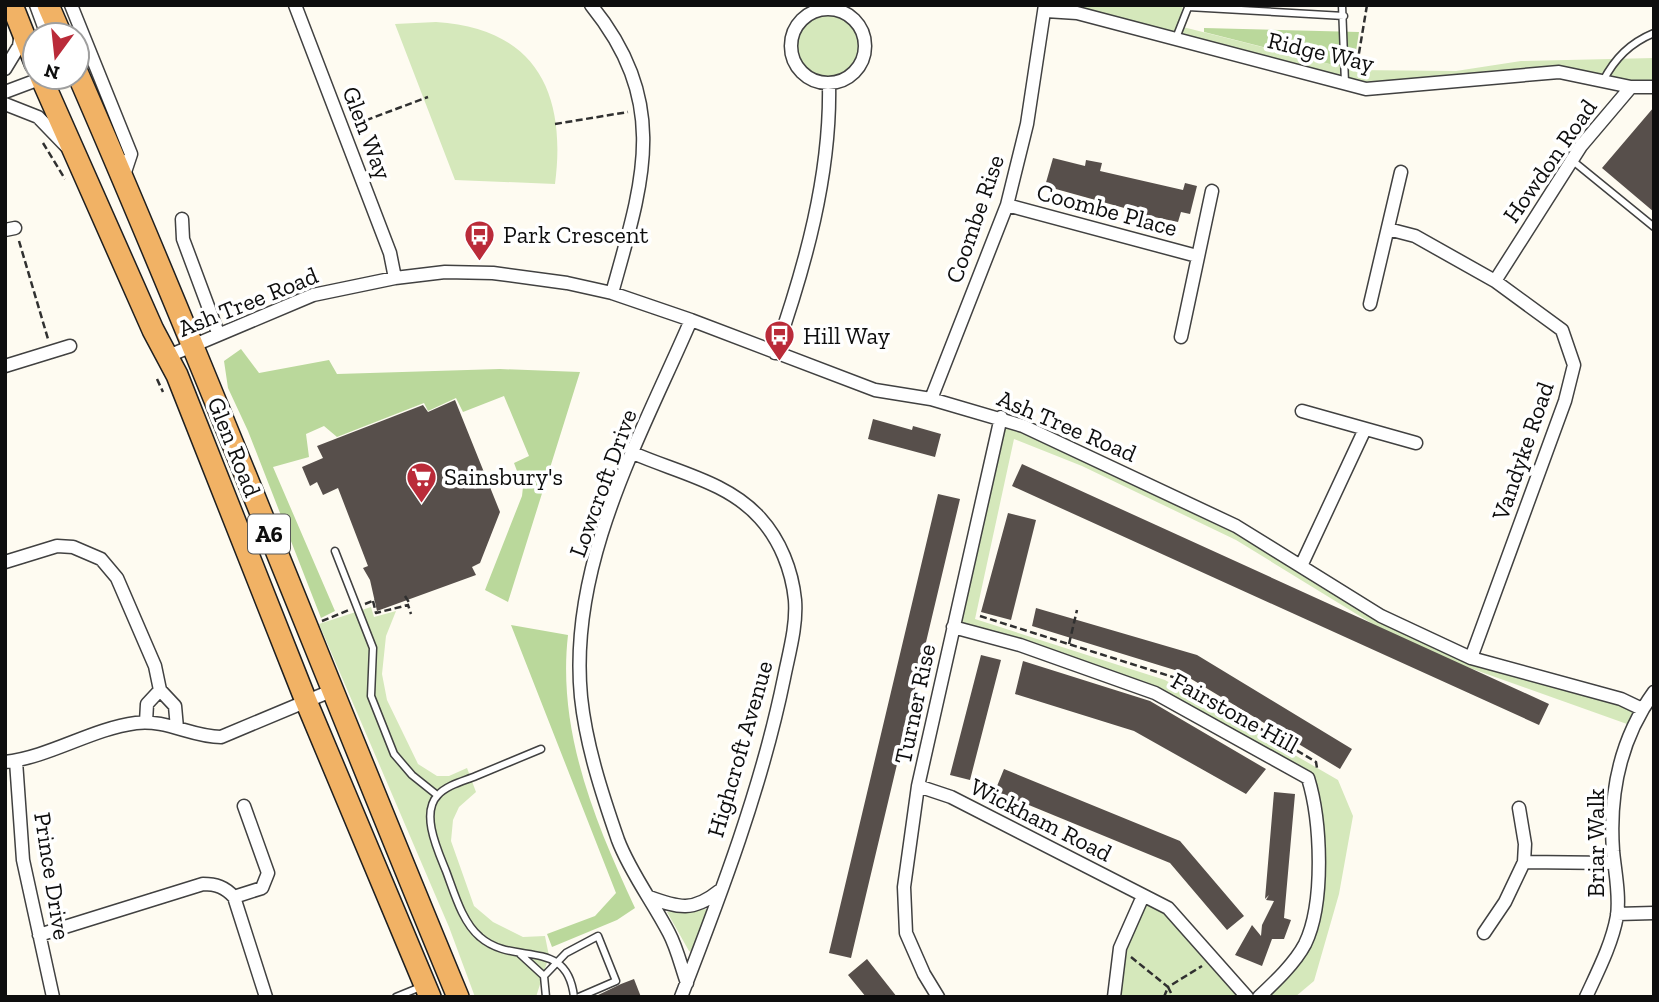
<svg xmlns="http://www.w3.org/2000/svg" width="1659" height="1002" font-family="'Zilla Slab',serif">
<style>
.green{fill:#d5e8bb}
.forest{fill:#bad89b}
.building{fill:#574f4b}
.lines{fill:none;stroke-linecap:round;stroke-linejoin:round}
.service-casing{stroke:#414141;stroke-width:9}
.minor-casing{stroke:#414141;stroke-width:15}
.trunk-casing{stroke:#1f1f1f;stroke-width:24}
.path{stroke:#303030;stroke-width:2.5;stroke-dasharray:7 3.5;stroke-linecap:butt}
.service{stroke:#fff;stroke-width:6}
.minor{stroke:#fff;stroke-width:12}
.trunk{stroke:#f1b265;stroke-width:21}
.labels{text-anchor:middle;stroke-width:7;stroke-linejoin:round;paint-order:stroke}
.shield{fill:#fff;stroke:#565656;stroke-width:2}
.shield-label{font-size:23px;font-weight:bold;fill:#0e0e0e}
.street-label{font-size:24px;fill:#0e0e0e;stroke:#fff}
.poi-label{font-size:24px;fill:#0e0e0e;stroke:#fff;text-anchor:start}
</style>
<rect width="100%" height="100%" fill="#fefbf1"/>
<!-- green -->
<path class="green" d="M1045,5H1183L1177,33L1179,26L1353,70L1456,71L1521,61L1654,58V87L1559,72L1366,89Z
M796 46a31 31 0 1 1 62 0a31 31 0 1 1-62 0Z
M436,22C535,28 567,92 555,184L455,180L395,24Z
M1001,417L1088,455L1471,658L1642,709L1627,724L1453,662L1376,626L1236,540L1082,466L1014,439L975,619L1165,680L1338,780L1353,816L1339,894L1314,981L1295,997H1259L1306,943L1319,886L1308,778L1155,693L953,627Z
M371,607L374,617L396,611L386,636L382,674L387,700L418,764L437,776H449L467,768L476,792L459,807L453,820L451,841L474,906L493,922L523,937L545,936L549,956L536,997H475L449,927L319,624Z
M1143,896L1168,908L1247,997H1114L1115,974Z
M707,909L692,952L689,951L667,912Z"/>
<!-- forest -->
<path class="forest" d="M1204,28L1359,32L1353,70L1204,32Z
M241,349L259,373L329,360L337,374L500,369L580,372L508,602L485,590L522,496L523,487L514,463L529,456L504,396L463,412L456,398L428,411L424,403L337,437L324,426L306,434L309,457L273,467L335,611L321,618L248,431L228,388L224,361Z
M511,625L568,635C557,731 595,822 635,908L617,920L552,947L547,934L595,916L616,893Z"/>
<!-- building -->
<path class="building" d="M1654,107V212L1602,168Z
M1053,158L1085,166L1086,160L1102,163L1100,171L1183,190L1185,183L1197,186L1190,214L1181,212L1178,222L1135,213V211L1045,186Z
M455,400L500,512L480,563L472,567L476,575L377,611L370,580L363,568L368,566L338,488L323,495L317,482L310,486L302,467L323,458L317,446L423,405L428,412Z
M873,419L912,430L913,426L941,434L935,457L868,439Z
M1022,464L1549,704L1539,725L1012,486Z
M938,494L960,499L851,958L829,953Z
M1008,513L1036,520L1011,620L981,612Z
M1036,608L1197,655L1352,749L1340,769L1178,671L1032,626Z
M981,655L1001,660L970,780L950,775Z
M1023,661L1150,701L1266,769L1246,794L1134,731L1015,694Z
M1004,769L1180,841L1244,916L1227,930L1170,863L995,791Z
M1274,792L1295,794L1284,918L1291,920L1284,939H1272L1262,966L1235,955L1252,925L1261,936L1262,925L1274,901L1266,900L1269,895L1265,899Z
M867,959L897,997H866L848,975Z
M634,979L641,997H594L621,984Z"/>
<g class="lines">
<defs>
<path id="service" d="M1342,5L1345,83
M1188,7L1344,16
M1176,38L1189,5
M1603,81C1615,58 1630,43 1654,33
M1573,161L1654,227
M335,551L373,648L371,696L394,754L412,775L437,795
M541,749C519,758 498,767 476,776C464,781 447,785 438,795C420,813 438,851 446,871C454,892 462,922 480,937C514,967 567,936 574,997
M520,954L544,976L546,997
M544,976L566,953L598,936L616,981L579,997
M396,997L423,986"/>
<path id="minor" d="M36,5L47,35
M71,5L131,154L123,178
M295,5L390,253L395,278
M591,5C671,104 643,182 612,293
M791 46a37 37 0 1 1 74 0a37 37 0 1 1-74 0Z
M1046,11L1077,13L1366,89L1559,72L1631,87H1654
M5,69L19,46L21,32
M5,92L45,77
M5,104L38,117L66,146
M1007,205L1197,256
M182,219L183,239L218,333
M1388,229L1415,236L1495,281L1562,330L1574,365L1565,401L1471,658
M5,230L15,228
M1495,281L1581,146L1631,87
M1370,304L1401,172
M1181,337L1212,191
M775,353C805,267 831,175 829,84
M166,357L313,295L395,278L445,272L493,273L567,283L612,293L691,320L875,390L931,399L1023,426L1236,526L1381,616L1471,658L1621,699L1642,709
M5,366L70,346
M931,399L1007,205L1027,124L1045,5
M1302,411L1416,443
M633,453C676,472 728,482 760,518C780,540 792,570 795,600C797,626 789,653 784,678C762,786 721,894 681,997
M5,562L57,546L73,547L101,559L117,578L155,666L160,690L175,706L177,728
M1301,566L1365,429
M953,627L1020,645L1155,693L1308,778C1321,820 1325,903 1305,944C1295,963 1275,982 1259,997
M146,722L147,704L160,690
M16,761L23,860L53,997
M5,762C50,757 91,729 136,723C166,719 192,737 221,737L331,691
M918,786L951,797L1168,908L1247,997
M1519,808L1525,844L1524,862L1614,863
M234,897L262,888L268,873L244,806
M649,897C679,908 693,912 719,891
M1617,914L1654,913
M1484,933L1505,902L1524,862
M39,935L203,884C216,884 225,887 234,897L266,997
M687,983C681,966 677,948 669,933C653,902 630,872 618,840C602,794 586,745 581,697C568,564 640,438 691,320
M938,997L924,974L906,933L904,887L918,786L1001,417
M1114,997L1120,948L1143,896
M1586,997C1598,971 1612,944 1617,916C1620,895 1615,872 1613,851C1609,794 1620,739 1654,692"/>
<path id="trunk" d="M12,5L35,63
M48,5L61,35
M77,72C210,378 330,689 458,997
M41,77L153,330L177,375L306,701L430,997"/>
</defs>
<!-- service casing -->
<use href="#service" class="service-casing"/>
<!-- minor casing -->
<use href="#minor" class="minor-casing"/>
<!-- trunk casing -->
<use href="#trunk" class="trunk-casing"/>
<!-- path -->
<path class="path" d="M1362,74L1358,59L1367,5
M356,124L428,97
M555,124L628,112
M43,143L65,179
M19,241L48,339
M157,379L163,392
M405,596L410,604L408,605
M373,601L376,613L408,605L411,614
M365,604L375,600
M980,616L1176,678L1316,762L1317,768
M322,621L349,610
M1069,644L1077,610
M1131,957L1168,987L1202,966
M1164,997L1168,987L1173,997"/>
<!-- service -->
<use href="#service" class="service"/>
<!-- minor -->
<use href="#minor" class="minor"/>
<!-- trunk -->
<use href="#trunk" class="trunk"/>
</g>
<!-- icons -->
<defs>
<symbol id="bus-pin" viewBox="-11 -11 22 30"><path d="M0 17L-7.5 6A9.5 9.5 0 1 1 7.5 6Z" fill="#ba2b39" stroke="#fff"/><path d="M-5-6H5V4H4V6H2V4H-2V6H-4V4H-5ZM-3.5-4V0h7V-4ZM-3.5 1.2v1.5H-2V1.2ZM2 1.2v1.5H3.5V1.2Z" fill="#fff"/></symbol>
<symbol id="supermarket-pin" viewBox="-11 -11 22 30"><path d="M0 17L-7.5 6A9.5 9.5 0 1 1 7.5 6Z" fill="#ba2b39" stroke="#fff"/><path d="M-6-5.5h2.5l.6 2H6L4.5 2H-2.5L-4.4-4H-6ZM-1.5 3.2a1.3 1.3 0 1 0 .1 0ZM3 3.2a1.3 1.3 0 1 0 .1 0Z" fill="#fff"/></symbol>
</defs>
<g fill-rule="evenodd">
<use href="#bus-pin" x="462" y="218" width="35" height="47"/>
<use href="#bus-pin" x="762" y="318" width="35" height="47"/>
<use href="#supermarket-pin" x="404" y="460" width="35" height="47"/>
</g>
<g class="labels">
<!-- shield labels -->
<rect class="shield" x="248" y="514.5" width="42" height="39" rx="5"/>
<g class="shield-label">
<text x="269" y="542">A6</text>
</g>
<!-- street labels -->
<g class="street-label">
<text transform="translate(1321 52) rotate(13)" y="8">Ridge Way</text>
<text transform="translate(367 133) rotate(69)" y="8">Glen Way</text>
<text transform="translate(1550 161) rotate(-55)" y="8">Howdon Road</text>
<text transform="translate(1107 210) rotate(15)" y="8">Coombe Place</text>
<text transform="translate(975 219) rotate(-71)" y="8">Coombe Rise</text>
<text transform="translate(248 302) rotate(-22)" y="8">Ash Tree Road</text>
<text transform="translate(1067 426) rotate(23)" y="8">Ash Tree Road</text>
<text transform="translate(234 447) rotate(68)" y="8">Glen Road</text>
<text transform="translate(1523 451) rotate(-71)" y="8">Vandyke Road</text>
<text transform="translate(603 483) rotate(-70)" y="8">Lowcroft Drive</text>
<text transform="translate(915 704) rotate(-78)" y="8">Turner Rise</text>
<text transform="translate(1235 713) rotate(29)" y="8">Fairstone Hill</text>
<text transform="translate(740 749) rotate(-74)" y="8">Highcroft Avenue</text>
<text transform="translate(1041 820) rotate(27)" y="8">Wickham Road</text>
<text transform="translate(1596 843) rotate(-90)" y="8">Briar Walk</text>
<text transform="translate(52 876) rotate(81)" y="8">Prince Drive</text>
</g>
<!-- poi labels -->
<g class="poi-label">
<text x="503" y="243">Park Crescent</text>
<text x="803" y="344">Hill Way</text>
<text x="444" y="485">Sainsbury's</text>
</g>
</g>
<!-- border -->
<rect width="1659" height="1002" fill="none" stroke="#0e0e0e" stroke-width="14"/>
<!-- north arrow -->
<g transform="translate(56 56) rotate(195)"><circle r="33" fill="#ffffff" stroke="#9f9f9f" stroke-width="2"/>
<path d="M0-5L12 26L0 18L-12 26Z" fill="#ba2b39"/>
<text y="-10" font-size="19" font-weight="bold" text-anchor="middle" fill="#0e0e0e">N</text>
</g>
</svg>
